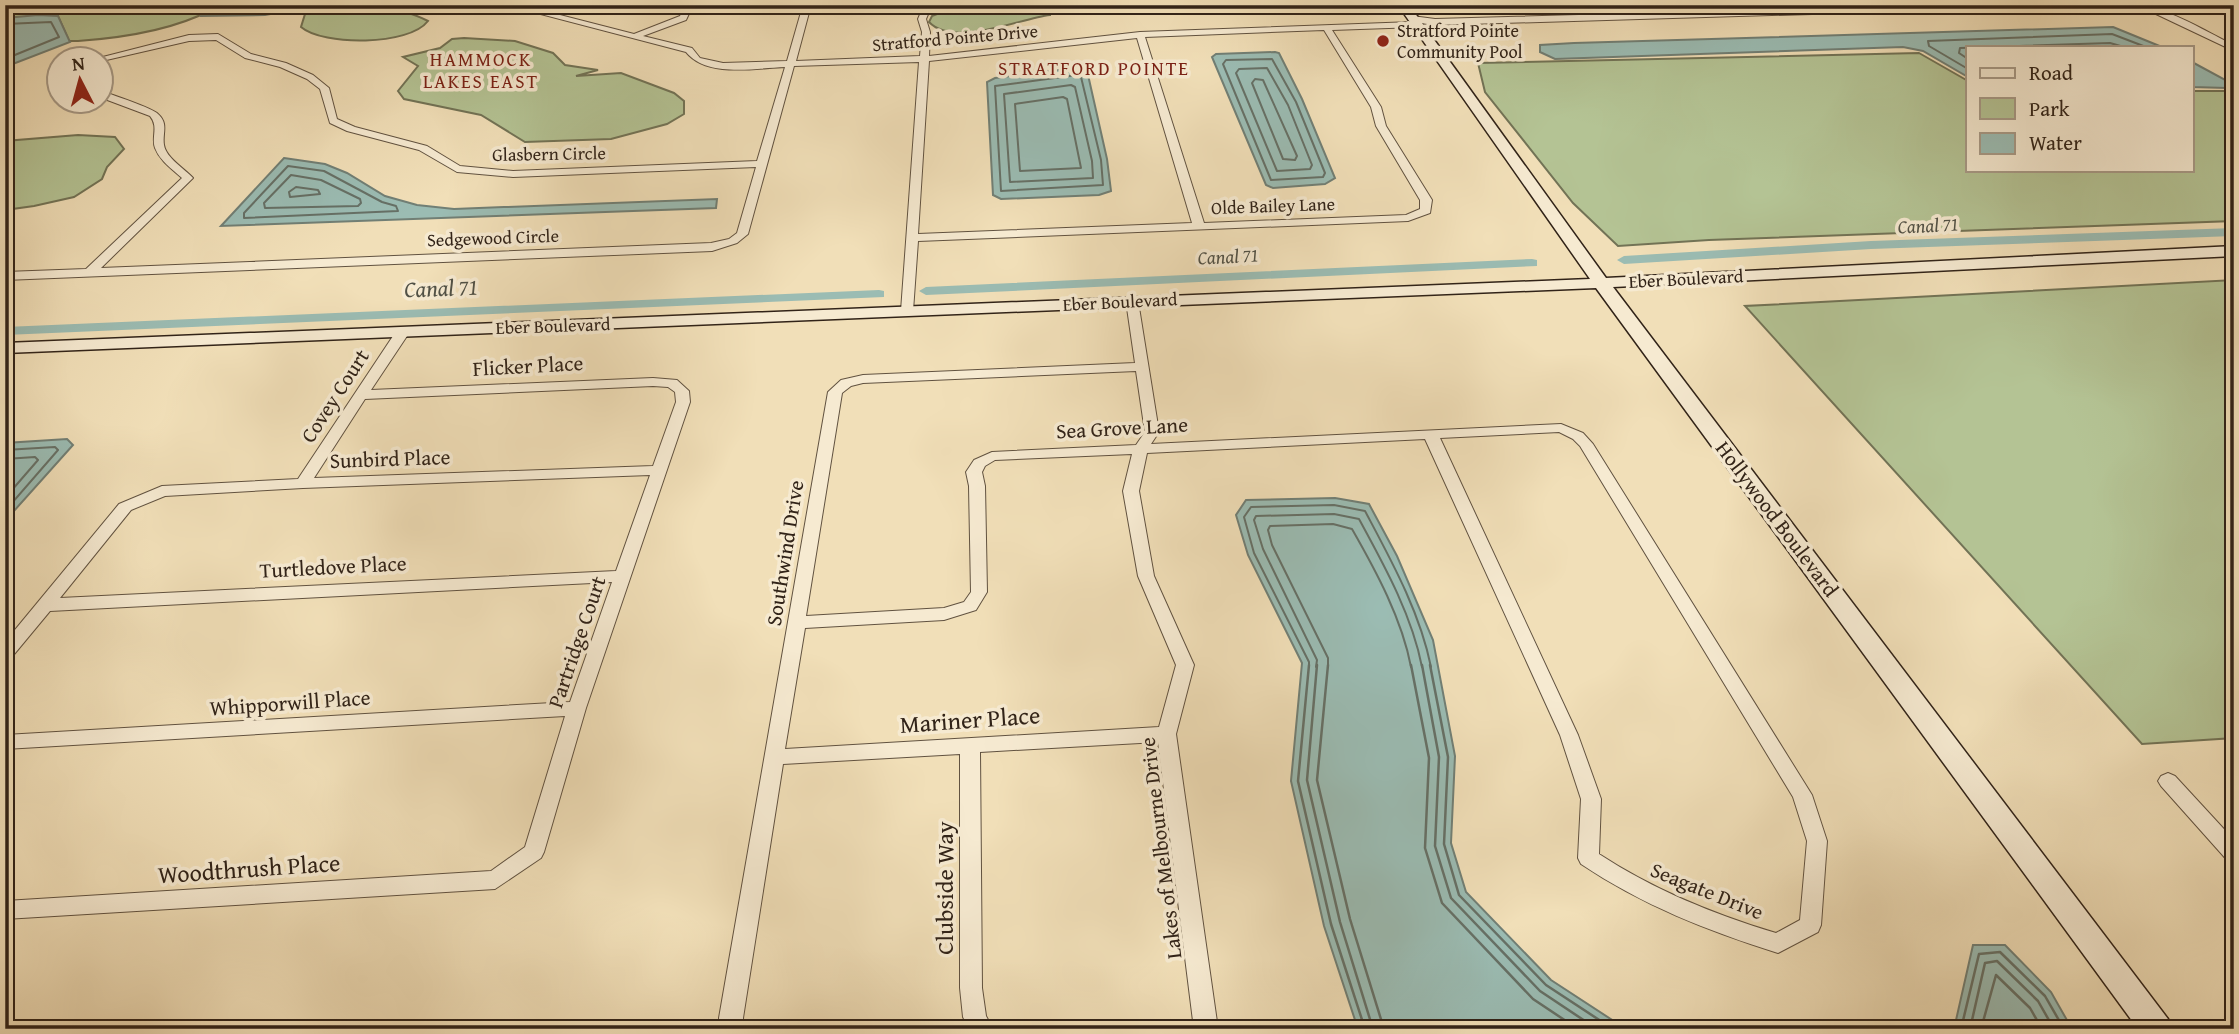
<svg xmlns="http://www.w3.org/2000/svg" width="2239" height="1034" font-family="'Gentium Book Plus',serif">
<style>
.green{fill:#b4c394;stroke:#727356;stroke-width:2}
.water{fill:#9bbcb3;stroke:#717f75;stroke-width:2}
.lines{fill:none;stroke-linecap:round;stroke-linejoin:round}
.shore-far1{stroke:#667066;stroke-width:2}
.shore{stroke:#667066;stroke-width:2.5}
.canal{fill:#9bbcb3;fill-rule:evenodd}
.street-casing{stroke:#615240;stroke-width:2}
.secondary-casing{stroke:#312318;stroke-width:3}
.street{fill:#f6ead1;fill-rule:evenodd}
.secondary{fill:#f6ead1;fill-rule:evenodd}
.poi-dot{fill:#8f2418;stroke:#f6ead1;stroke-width:2.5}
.labels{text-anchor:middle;stroke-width:7;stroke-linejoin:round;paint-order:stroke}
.far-poi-label{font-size:18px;fill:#312318;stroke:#f6ead1;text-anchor:start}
.far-street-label{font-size:18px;fill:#312318;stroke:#f6ead1}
.far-neighbourhood-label{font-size:19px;letter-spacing:2px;fill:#7a1f14;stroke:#f6ead1}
.far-water-label{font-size:19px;font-style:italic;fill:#515146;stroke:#f6ead1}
.street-label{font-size:21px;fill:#312318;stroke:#f6ead1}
.water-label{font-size:23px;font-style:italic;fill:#515146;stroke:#f6ead1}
.near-street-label{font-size:24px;fill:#312318;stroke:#f6ead1}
</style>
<rect width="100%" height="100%" fill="#f1dfb8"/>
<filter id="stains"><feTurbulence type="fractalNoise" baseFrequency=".00286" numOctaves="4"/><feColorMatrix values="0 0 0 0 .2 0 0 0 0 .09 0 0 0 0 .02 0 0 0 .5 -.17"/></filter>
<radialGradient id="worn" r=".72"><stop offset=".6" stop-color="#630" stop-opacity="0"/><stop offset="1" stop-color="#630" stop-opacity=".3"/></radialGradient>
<!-- green -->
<path class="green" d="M5,5H212V6L211,10C173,30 121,38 78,41H69L58,16L5,18Z
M285,5C329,5 388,0 428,21C409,46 323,46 301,27L305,14L295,10L281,12Z
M960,5H1050V15C1018,19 954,48 929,22L932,16Z
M464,38L515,41L553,53L565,65L598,70L576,76L621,73L674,93L684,101V114L667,124L611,139L525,142L481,115L404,99L398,91L418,66L403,57L440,48L452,39Z
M1919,53L1968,81V170H2192V91H2234V221L1709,240L1618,246L1573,203L1485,92L1478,63Z
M78,135L115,137L124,149L107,167L102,179L74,197L34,206L5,210V141Z
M2234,280V738L2142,744L1745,306Z"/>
<!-- water -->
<path class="water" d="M212,5H285L281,12L265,15L200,16L211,10Z
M38,15L58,16L70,42L5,67V18Z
M2113,27L2162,47H1968V77L1923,51L1903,47L1555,59L1540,52V45L1574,43Z
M1275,52L1279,53L1302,99L1335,178L1325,184L1273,188L1266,185L1212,57L1216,54Z
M2192,62L2231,83L2227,88L2192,87Z
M1086,66L1107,159L1111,191L1099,195L1001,199L993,195L987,82L995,78Z
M284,158L325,164L347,173L385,196L417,205L454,209L717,199L716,208L221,226Z
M67,439L73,445L5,521V443Z
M1335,498L1369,504L1397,556L1433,640L1455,756L1451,843L1466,892L1551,980L1626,1029H1358L1324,926L1291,781L1302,663L1248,555L1236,515L1246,500Z
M1973,945H2005L2051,992L2072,1029H1954Z"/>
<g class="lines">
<!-- shore-far1 -->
<path class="shore-far1" d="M5,24L51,22L59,37L5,59
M1272,59L1296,102L1325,173L1323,177L1271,180L1223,64L1226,60Z
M1968,59L1959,53L1960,48L2110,43L2124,47
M1267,68L1288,105L1312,165L1310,169L1277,171L1236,73L1239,69Z
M1968,69L1929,46L1928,41L2112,34L2146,47
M1077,75L1081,77L1101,160L1103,185L1001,191L995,86Z
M1255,79L1263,80L1297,156L1295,160L1283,159L1252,83Z
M1071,85L1075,87L1092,161L1093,178L1010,182L1004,94Z
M1063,97L1067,99L1081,168L1020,171L1015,104Z
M288,166L324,171L382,202L396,206L398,211L244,218V213Z
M291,175L321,180L360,199L361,203L358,206L265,208L264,203Z
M296,187L318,190L320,194L290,197L289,192Z
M5,450L55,447L58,450L5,511
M5,459L35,457L38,460L5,498
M1309,667V662L1254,553L1244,517L1251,507L1334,505L1365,511C1391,560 1420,612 1431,667
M1316,667L1317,660L1263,549L1254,520L1256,516L1334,514L1359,519C1384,565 1412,615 1422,667
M1328,667V658L1272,545L1268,530L1270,526L1333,524L1352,529C1376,571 1402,619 1411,667"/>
<!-- shore -->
<path class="shore" d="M1309,665L1298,781L1331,924L1365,1029
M1317,665L1307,780L1340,922L1373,1029
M1328,665L1317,780L1350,919L1384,1029
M1411,665L1429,758L1425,848L1442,903L1533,999L1578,1029
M1422,665L1439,757L1435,846L1451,898L1540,991L1597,1029
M1430,665L1448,757L1444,844L1459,895L1546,985L1613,1029
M1961,1029L1979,954L2000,952L2045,996L2064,1029
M1970,1029L1985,963L1997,961L2038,1001L2054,1029
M1981,1029L1996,975L2030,1008L2042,1029"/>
<!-- canal -->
<path class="canal" d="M2234,228V236L1871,249L1624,264L1617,260L1624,256L1871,241Z
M1532,259L1537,260V266L926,295L919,291L926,287Z
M879,290L884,291V297L5,335V327Z"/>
<defs>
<path id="street" d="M506,5H521L634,34L680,16L685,5H693L686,20L643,36L692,48L700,58L723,63L787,61L803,5H811L796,61L920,56L922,32L918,19L924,5H932L926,19L930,32L929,56L1140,32L1413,22L1408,19L1412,16L1435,19L1949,5H2051L2047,7L1435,25L1420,23L1417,27L1332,30L1381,107L1386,126L1432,200L1430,213L1408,221L918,241L913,311L907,315L901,311L919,62L794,66L748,234L737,243L712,251L5,280V272L86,269L182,178C172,169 160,161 155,148C151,137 159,127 150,116L102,98V91C112,95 153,108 158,114C169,124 162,133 164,145C166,158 185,169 193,178L101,268L711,243L729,239L737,233L756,167L513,177L457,172L419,150L347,131L330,123L320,89L307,79L280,67L245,58L216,40L189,41L102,61L91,60L189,35L218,34L251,54L286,63L313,75L329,88L337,119L355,127L427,146L460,166L513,171L757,161L785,67C755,68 707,78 686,52ZM1324,30L1371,107L1376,126L1420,200V209L1406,215L1204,223L1145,37ZM1137,38L1192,223L918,234L929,61Z
M2128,5C2166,5 2200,29 2234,45V51L2156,14Z
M1132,297L1138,301L1159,432L1151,444L1561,424L1583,433L1593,444L1812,795L1827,841L1821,925L1818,932L1778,953C1708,931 1642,905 1581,864L1578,858L1581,799L1560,735L1425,439L1147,453L1139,491L1154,576L1194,665L1176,734L1218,1029H1194L1158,742L980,752L982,988L986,1016L993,1029H969L963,1017L960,988V754L783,764L743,1018L744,1029H720L719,1018L828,392L841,380L863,375L1135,363L1126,301ZM1136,371L1145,432L1136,445L992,452L974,460L966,472L969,486L971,592L964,602L944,608L806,616L842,393L851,386L863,383ZM1559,432L1573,439L1580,446L1793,797L1807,841L1800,920L1776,933C1713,914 1654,890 1599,854L1601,799L1578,735L1440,438ZM1132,454L1123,491L1138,576L1176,665L1159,727L785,749L805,628L944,620L976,610L987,592L985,486L982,472L985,466L995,460Z
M402,329L409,333L371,390L653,378L677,380L689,391L690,402L586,708L544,852L541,858L495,889L5,919V901L491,871L525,847L565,716L5,749V735L570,702L612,582L50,611L11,658L5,660V642L119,504L162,486L298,479L397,330ZM653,386L668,387L675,392L676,402L653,466L314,478L365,399ZM650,475L616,571L60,598L131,510L165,496L303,488Z
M2168,773L2175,776L2234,840V863L2227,860L2161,786L2158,781L2161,776Z"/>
<path id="secondary" d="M1398,5H1409L1606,278L2234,246V256L1613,287L2168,1019L2172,1029H2138L1596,288L5,353V343L1590,279Z"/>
</defs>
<!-- street casing -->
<use href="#street" class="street-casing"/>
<!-- secondary casing -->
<use href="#secondary" class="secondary-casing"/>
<!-- street -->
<use href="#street" class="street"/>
<!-- secondary -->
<use href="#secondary" class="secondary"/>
</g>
<!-- markers -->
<circle class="poi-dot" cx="1383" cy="41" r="7"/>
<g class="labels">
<!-- far-poi labels -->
<g class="far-poi-label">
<text x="1397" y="37">Stratford Pointe<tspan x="1397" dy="21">Community Pool</tspan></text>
</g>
<!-- far-street labels -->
<g class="far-street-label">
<text transform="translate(955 38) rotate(-5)" y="6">Stratford Pointe Drive</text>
<text transform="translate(549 154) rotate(-1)" y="6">Glasbern Circle</text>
<text transform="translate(1273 206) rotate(-2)" y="6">Olde Bailey Lane</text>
<text transform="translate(493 238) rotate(-2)" y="6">Sedgewood Circle</text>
<text transform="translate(1686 279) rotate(-3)" y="6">Eber Boulevard</text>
<text transform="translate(1120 302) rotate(-3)" y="6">Eber Boulevard</text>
<text transform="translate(553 326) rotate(-2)" y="6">Eber Boulevard</text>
</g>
<!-- far-neighbourhood labels -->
<g class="far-neighbourhood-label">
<text x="481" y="66">HAMMOCK<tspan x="481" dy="22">LAKES EAST</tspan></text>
<text x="1094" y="75">STRATFORD POINTE</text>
</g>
<!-- far-water labels -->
<g class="far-water-label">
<text transform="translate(1928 225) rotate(-3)" y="7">Canal 71</text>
<text transform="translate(1228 256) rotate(-3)" y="7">Canal 71</text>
</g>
<!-- street labels -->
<g class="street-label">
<text transform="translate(528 366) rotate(-3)" y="7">Flicker Place</text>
<text transform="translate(335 396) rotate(-57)" y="7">Covey Court</text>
<text transform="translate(1122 428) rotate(-3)" y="7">Sea Grove Lane</text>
<text transform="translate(390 459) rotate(-2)" y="7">Sunbird Place</text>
<text transform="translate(1777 519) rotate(53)" y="7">Hollywood Boulevard</text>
<text transform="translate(785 553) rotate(-81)" y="7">Southwind Drive</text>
<text transform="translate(333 567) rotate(-3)" y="7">Turtledove Place</text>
<text transform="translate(577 642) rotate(-71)" y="7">Partridge Court</text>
<text transform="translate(290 703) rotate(-4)" y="7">Whipporwill Place</text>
<text transform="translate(1161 848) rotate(-97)" y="7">Lakes of Melbourne Drive</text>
<text transform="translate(1707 891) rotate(22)" y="7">Seagate Drive</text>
</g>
<!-- water labels -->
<g class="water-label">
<text transform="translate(441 288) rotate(-2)" y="8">Canal 71</text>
</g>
<!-- near-street labels -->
<g class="near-street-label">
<text transform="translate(970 720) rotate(-4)" y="8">Mariner Place</text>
<text transform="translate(249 869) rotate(-4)" y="8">Woodthrush Place</text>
<text transform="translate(945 888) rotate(-90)" y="8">Clubside Way</text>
</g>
</g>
<!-- margin -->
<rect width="2239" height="1034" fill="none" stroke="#f1dfb8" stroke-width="28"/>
<rect x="7" y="7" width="2225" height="1020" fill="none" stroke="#312318" stroke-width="3.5"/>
<rect x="14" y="14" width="2211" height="1006" fill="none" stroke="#312318" stroke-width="2"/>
<!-- legend -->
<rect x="1966" y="46" width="228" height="126" fill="#f6ead1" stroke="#a79a87" stroke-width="2"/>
<rect x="1980" y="68" width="35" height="10" fill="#f6ead1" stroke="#a79a87" stroke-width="2"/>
<text x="2029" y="80" font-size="21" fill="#312318">Road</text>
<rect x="1980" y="98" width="35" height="21" fill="#b4c394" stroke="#a79a87" stroke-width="2"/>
<text x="2029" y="116" font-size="21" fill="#312318">Park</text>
<rect x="1980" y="133" width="35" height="21" fill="#9bbcb3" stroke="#a79a87" stroke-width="2"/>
<text x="2029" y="150" font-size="21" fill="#312318">Water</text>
<!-- north arrow -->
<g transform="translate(80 80) rotate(354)"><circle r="33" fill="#f6ead1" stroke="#a79a87" stroke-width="2"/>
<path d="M0-5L12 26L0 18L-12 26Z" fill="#8f2418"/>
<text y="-10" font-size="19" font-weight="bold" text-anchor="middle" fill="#312318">N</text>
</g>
<rect width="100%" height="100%" filter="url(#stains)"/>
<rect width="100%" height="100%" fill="url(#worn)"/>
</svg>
